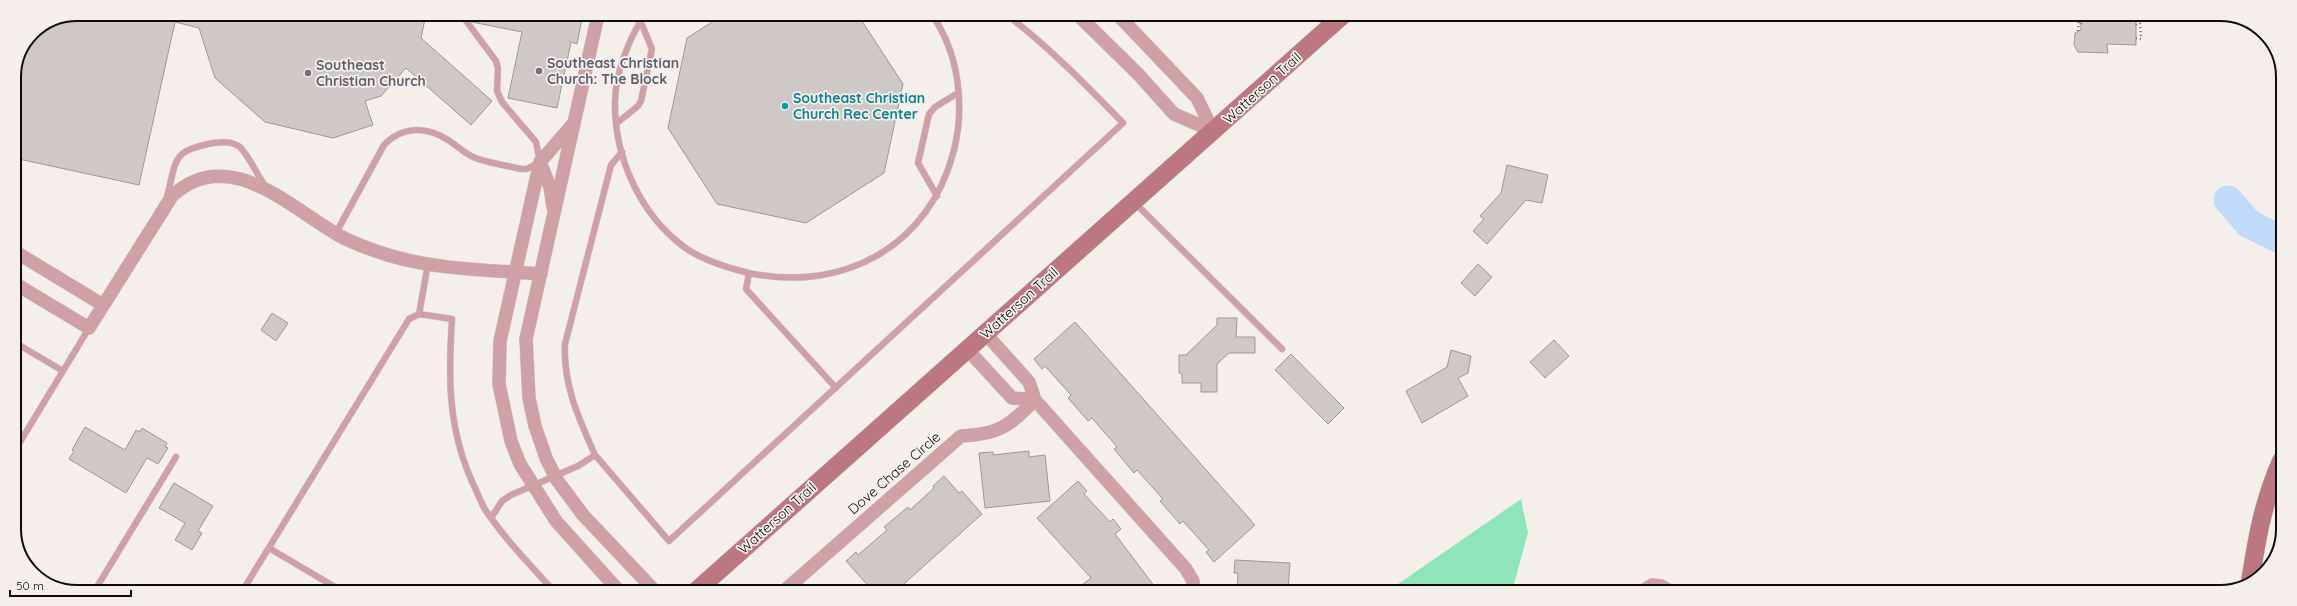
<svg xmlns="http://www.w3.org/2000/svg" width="2297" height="606" font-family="Quicksand,sans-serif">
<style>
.green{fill:#8fe5bb}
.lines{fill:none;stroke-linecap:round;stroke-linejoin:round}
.river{stroke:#c0dbf8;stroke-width:29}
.building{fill:#cec8c6;stroke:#9d9795}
.lane-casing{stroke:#d0cbc8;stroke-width:7}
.street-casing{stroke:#d0cbc8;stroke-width:14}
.secondary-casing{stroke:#d0cbc8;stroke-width:19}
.path{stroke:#797573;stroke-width:2.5;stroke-dasharray:1 3;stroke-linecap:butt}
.lane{stroke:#cfa0a7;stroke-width:6}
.street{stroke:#cfa0a7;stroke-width:13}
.secondary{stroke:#bb7883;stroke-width:18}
.worship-dot{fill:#6b7280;stroke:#f5efec;stroke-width:1.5}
.culture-dot{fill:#0f9aa8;stroke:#f5efec;stroke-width:1.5}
.labels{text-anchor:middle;stroke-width:3.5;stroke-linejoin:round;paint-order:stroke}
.worship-label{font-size:14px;font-weight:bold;fill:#5b616d;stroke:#f5efec;text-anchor:start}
.street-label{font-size:14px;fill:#0f0d0c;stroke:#f5efec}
.culture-label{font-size:14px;font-weight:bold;fill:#0d838f;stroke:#f5efec;text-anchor:start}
.rim{fill:none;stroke:#0f0d0c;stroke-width:2}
</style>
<rect width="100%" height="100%" fill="#f5efec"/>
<!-- green -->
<path class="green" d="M1521,499L1528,533L1512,591H1388Z"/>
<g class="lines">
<!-- river -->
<path class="river" d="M2228,200L2249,224L2282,240"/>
</g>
<!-- building -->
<path class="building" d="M77,14H426L421,38L492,101L471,125L406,68L381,96L365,101L373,125L333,138L265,122L215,78L199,28L175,22L139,185L14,158V77L33,32Z
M467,14H583L577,44L571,42L557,108L508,98L522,32L472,22Z
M723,15H858L903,84L884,173L806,223L717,204L668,128L687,38Z
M2081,16H2136V45L2107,44L2108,53L2078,52L2074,45L2075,33L2081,30Z
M1507,165L1548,175L1542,203L1526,200L1487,244L1473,231L1484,219L1480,216L1501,193Z
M1478,264L1492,277L1475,296L1461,283Z
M272,313L288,323L276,341L261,330Z
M1217,318H1237L1236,337H1255V353H1229L1217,364V392H1201V383H1182V374L1179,373V355H1186L1217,325Z
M1075,322L1255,525L1214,562L1206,552L1209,550L1183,521L1180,524L1160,501L1163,499L1137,470L1134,473L1114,449L1117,447L1092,418L1088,421L1068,398L1071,395L1045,366L1042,369L1034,359Z
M1554,340L1569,356L1545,378L1530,362Z
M1451,350L1471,356L1468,373L1458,378L1468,396L1422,423L1406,391L1447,367Z
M1291,354L1344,408L1328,424L1275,370Z
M85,427L125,450L136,430L140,432L142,428L167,443L165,447L168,448L158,464L147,458L126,493L69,459L74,451L72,450Z
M1029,451V457L1045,455L1050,501L985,508L979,453L993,452V455Z
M944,476L959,493L962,491L982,514L896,591H873L846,561L856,552L858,555L887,530L884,527L908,507L910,510L934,488L933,486Z
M1078,481L1087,491L1084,494L1110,522L1113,519L1121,529L1115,534L1158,591H1074L1091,578L1037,518Z
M174,483L213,506L198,531L202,533L192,550L175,540L185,523L159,508Z
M1235,560L1290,563L1288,591H1237L1238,573H1234Z"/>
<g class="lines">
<defs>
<path id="lane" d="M644,15C629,40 616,71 615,101C614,157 640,214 684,247C702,260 728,268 749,273C844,293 930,246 954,150C965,106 959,53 932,15
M617,123L638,106L641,101L652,49L640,20
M937,196L918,163L929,114L935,107L958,93
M167,197C177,159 171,151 213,143C222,142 232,141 240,147C248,155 258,176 265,186
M1134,202L1282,349
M336,233L384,145C402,126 426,126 448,140C456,145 464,153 473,157C487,163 505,165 521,169H527L540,162L536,142L502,102L497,91L498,69L496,61L461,14
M428,264L419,314L452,319C448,379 448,430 474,486C478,494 481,503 486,511C506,540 530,565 553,590
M749,273L746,289L836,388
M14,342L63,371
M14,452L89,328
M595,455L669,541L1123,123C1086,85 1049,47 1007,15
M491,518L502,501L511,495L578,466L595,455C579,419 563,385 565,344L611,165L622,152
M269,548L340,590
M95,590L176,457
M243,590L409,319L419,314"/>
<path id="street" d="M598,15L526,339L529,398L535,426L546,458L557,480L583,515L654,590
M1078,15L1139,75L1174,114L1213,131
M1118,15L1197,98L1213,131
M573,124L540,162L500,341L499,384L511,441L520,464L556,521L618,590
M540,162L550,187L553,207
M14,251L103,305
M14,283L89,328L172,196C228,144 289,207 340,236C355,244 372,250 388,255C437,270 490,270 541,274
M967,349L1012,398L1035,400L1029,382L985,333
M784,591L961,436C999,434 1008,427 1035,400L1186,569L1193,581V591
M1643,591L1652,585L1661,586L1670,591"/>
<path id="secondary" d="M2250,582C2257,538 2263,502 2281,461
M696,591L1343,15"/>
</defs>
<!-- lane casing -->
<use href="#lane" class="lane-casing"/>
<!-- street casing -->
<use href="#street" class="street-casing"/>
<!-- secondary casing -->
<use href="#secondary" class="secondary-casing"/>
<!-- path -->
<path class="path" d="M2077,16L2081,24
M2136,25L2143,16
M2078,31L2079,20
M2136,38L2141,39L2140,22"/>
<!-- lane -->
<use href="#lane" class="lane"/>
<!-- street -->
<use href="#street" class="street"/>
<!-- secondary -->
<use href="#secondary" class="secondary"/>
</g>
<!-- markers -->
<g class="worship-dot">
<circle cx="539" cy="71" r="4"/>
<circle cx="308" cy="73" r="4"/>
</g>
<circle class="culture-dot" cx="785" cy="106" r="4"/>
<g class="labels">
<!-- worship labels -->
<g class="worship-label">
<text x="547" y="68">Southeast Christian<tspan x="547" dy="16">Church: The Block</tspan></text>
<text x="316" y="70">Southeast<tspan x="316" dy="16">Christian Church</tspan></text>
</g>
<!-- street labels -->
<g class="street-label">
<text transform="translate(1262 88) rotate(-42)" y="5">Watterson Trail</text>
<text transform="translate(1019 303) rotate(-42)" y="5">Watterson Trail</text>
<text transform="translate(894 473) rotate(-41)" y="5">Dove Chase Circle</text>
<text transform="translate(777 518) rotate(-42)" y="5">Watterson Trail</text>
</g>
<!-- culture labels -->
<g class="culture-label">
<text x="793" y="103">Southeast Christian<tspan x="793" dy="16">Church Rec Center</tspan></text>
</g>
</g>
<!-- crop -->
<path d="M0 0H2297V606H0ZM77 21H2220A56 56 0 0 1 2276 77V529A56 56 0 0 1 2220 585H77A56 56 0 0 1 21 529V77A56 56 0 0 1 77 21Z" fill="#f5efec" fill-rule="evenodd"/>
<path class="rim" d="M77 21H2220A56 56 0 0 1 2276 77V529A56 56 0 0 1 2220 585H77A56 56 0 0 1 21 529V77A56 56 0 0 1 77 21Z"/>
<!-- scale -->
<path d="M10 590v6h121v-6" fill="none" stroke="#0f0d0c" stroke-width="2"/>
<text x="16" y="590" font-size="12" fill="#0f0d0c" stroke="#f5efec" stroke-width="3" paint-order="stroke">50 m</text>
</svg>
